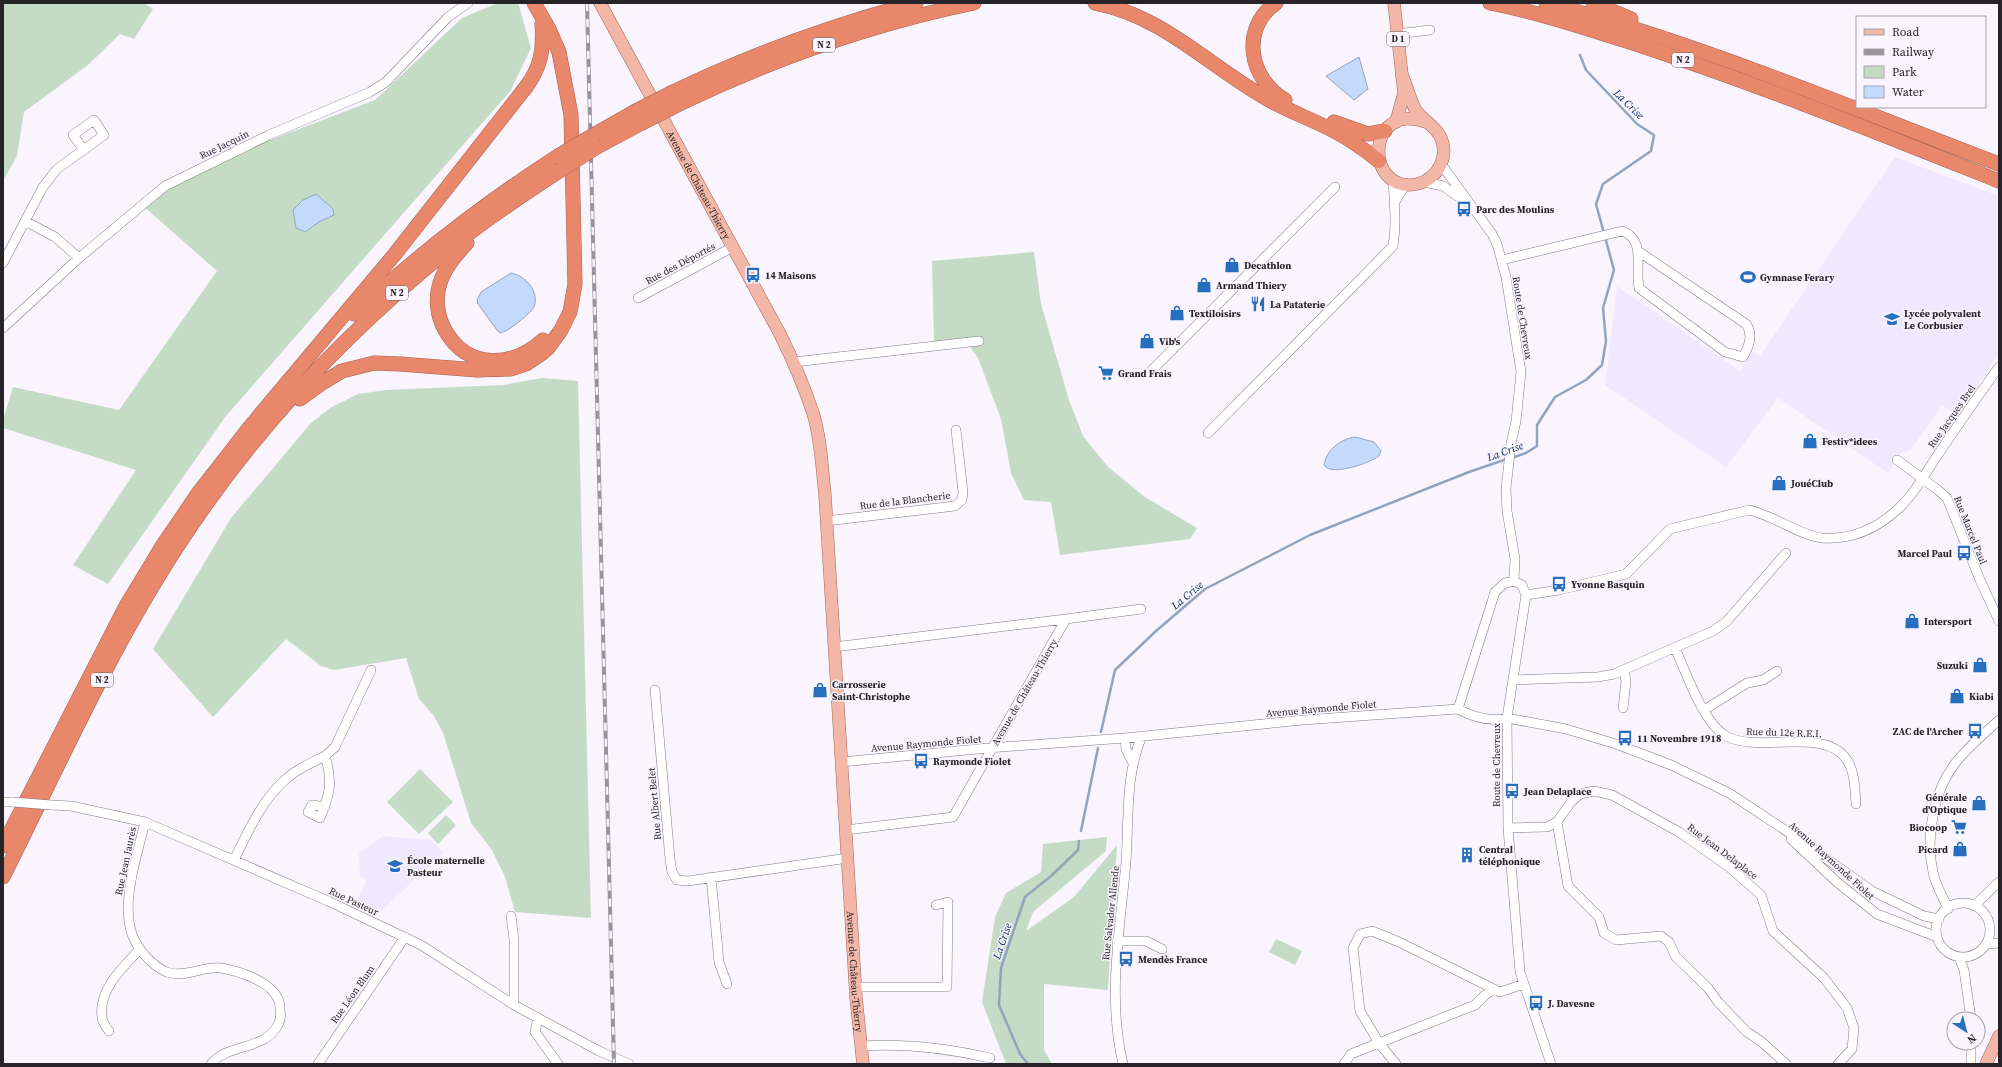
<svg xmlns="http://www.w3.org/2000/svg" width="2002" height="1067" font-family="'Source Serif 4',serif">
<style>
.education{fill:#efe9ff}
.green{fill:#c4dcc5}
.water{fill:#c3dafc;stroke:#94a3bd}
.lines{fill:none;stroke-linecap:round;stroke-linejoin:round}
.stream{stroke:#94a3bd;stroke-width:2.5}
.minor-casing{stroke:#7f7985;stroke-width:10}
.major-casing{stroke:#a56454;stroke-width:13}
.highway-casing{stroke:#a56454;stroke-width:15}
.minor{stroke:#fff;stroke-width:9}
.major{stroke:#f2b7a6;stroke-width:12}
.highway{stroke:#e9876b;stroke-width:14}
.rail-casing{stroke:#98939c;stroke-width:4}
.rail{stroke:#faf4ff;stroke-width:2.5;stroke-dasharray:8;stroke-linecap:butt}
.minor-bridge-casing{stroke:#7f7985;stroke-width:10;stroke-linecap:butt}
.highway-bridge-casing{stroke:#a56454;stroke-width:15;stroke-linecap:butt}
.minor-bridge{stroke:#fff;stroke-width:9}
.highway-bridge{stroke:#e9876b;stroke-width:14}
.labels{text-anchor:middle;stroke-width:3;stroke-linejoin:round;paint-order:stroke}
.shield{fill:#faf4ff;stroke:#666269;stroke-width:1}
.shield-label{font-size:9px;font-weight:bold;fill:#272429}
.street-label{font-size:10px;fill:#272429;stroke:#faf4ff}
.poi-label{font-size:10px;font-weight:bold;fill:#272429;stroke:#faf4ff;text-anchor:start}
.water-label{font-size:11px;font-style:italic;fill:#0d2f61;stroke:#faf4ff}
</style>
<rect width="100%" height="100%" fill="#faf4ff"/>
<!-- education -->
<path class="education" d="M1895,157L1999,196V354L1957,415L1942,405L1910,451L1901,453L1888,473L1778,398L1726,467L1605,385L1617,286L1740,371L1753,352L1760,356Z
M383,836L431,840L443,853L376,916L355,905L367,879L360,876L359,853Z"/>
<!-- green -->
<path class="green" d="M3,3H144L153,9L134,39L120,34L88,65L24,112L17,156L3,181Z
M498,3H518L531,48L511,90L226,416L108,584L73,565L136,470L3,428V420L13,387L119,410L217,271L141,204L252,147L375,100L462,18Z
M1034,252L1041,304L1069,400L1083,436L1108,467L1145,497L1197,528L1190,539L1060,555L1051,502L1024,500L1011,473L1001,419L978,358L965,340L934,343L932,261Z
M542,378L578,381L591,918L515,912L505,877L492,850L471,823L443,733L434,716L419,699L406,658L334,670L321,666L286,639L213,717L153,649L231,518L310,424L330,408L358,394L386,390L503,385Z
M420,769L453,802L419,834L387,802Z
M446,815L456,825L438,844L428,833Z
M1107,837L1106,851L1033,912L1026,931L1074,897L1117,845L1108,990L1044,984V1050L1052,1064H1006L982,1002L995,917L1006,893L1041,872L1043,844Z
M1276,939L1302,951L1295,965L1269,952Z"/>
<!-- water -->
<path class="water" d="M1359,57L1368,89L1354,100L1326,76Z
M316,194L333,209L334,215L319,222L305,232L296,228L293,210L303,200Z
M511,273C525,275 540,292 534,307C531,313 508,332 500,333L497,330L478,304L477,300L481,292Z
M1355,437L1374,442L1381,451L1379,456C1369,463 1332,477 1324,465C1326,450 1341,439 1355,437Z"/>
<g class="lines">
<!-- stream -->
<path class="stream" d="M1512,458L1526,453L1537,446V425L1555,397L1586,380L1602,365L1606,341L1603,308L1614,270L1596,204L1603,184L1651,151L1654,135L1637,124L1586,70L1580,55
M1101,732L1115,670L1156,631L1205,589L1310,535L1469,472L1507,459
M1081,831L1098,748
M1028,1064L1020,1054L999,1005L1001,968L1025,897L1051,876L1078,850L1079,841"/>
<defs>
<path id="minor" d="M1397,34L1430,30
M1441,164L1492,234L1497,244L1506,277L1521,372L1516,421L1511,444L1506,488L1507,511L1515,559L1514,581
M1424,182L1443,186L1464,201
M1395,202L1406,184
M25,221L43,187L57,169L104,135L94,120L73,135L84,150
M1502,260L1622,231C1646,239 1635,267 1639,288L1725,352L1743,357C1749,347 1754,335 1746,324L1638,251
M3,263L25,221L55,237L79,258
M638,298L733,247
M3,328L79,258L165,186L269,135L370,92L386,82L448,17L468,3
M794,362L979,341
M1149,373L1335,187
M1208,433L1393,246C1397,223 1394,202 1393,179
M1897,460L1938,490L1947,498L1980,580L1999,621
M826,521L955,506L962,500L963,492L956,430
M1514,581L1522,585L1526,595L1507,718L1508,828L1520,972L1551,1064
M1526,595L1559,590L1626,574L1670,529L1749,510C1773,515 1801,536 1822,538C1850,540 1876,529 1897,510C1912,497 1924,476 1935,459C1956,428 1977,397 1999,367
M1066,619L1141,609
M834,647L1066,619L953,817L846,830
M1675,648C1686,672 1703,723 1726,736C1759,754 1825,726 1847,760C1855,772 1855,790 1856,804
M1513,680L1598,677L1614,674L1713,631L1727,621L1786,553
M655,690L670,859L672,872L677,880L688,881L848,858
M1623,708L1626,681L1624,671
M1458,709L1495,592L1505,583L1514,581
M1704,710L1747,683L1763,680L1777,671
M1125,738L1126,749L1133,763
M841,762L988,748L1125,738L1303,720L1458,709C1473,717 1491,722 1507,718L1566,729L1616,744L1671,765L1729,793L1803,842L1872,891L1924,916L1939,919
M3,802H13
M51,805L71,806L145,822L328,901L421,945L514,1005L599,1051L629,1064
M325,807L312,805L308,812L320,818C330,795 333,781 325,756L335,747L371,670
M145,822C137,856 118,909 135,941C141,953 157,970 170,973C187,977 204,966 221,968C239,971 270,981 278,999C280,1002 280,1007 280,1011C281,1015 280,1021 278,1025C264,1051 228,1043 211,1064
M1557,822L1568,886L1599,917L1604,933L1616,940L1661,936L1669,942L1676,957L1708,988L1718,1002L1747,1032L1762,1042L1786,1064
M1508,828L1547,827L1557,822L1571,802L1580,794L1594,791L1612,795L1679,832L1729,867L1761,895L1773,931L1824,978L1847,1008L1854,1028L1852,1049L1838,1064
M1791,839L1838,883L1877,914L1937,937
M234,860C248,832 261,801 285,780C296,769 311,763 325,756
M711,877L719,962L727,984
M1936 930a27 27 0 1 1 54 0a27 27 0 1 1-54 0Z
M1974,906L1999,882
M1948,909C1943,897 1935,884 1933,872C1925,836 1934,789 1957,761C1969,746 1985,733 1999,720
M511,916L514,940V1005
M1117,941H1146L1162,949
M1987,944L1999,943
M1959,957L1964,970L1971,1019
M856,987H947L948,902L936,905
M538,1018L535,1032L558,1064
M109,1031C106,1027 102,1022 102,1017C98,990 123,967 140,949
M861,1046C905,1043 947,1048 990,1058
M318,1064L405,937
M1123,1064C1107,996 1120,930 1126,862C1129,820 1125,775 1142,736
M1344,1064L1351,1054L1475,1005L1485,995L1494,989
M1396,1064L1379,1043L1360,1011L1353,948L1360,934L1372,931L1399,942L1500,992L1524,984
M1971,1064V1043"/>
<g id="major">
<path id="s1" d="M600,3L780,334C793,360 804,386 813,413C821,439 822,468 825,495L856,997L863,1064"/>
<path d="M1394,3L1404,93L1396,122"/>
<path d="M1402,75C1407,86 1410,99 1415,109C1422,120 1434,125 1440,136C1450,156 1438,179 1417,184C1365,195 1364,101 1426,122"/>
<path d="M1986,1064L1999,1036"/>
</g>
<path id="highway" d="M1095,3C1161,15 1208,65 1264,97C1287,111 1312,119 1336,132C1351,140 1365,150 1379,161
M1276,3C1239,29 1250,80 1285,100
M1490,3C1542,13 1592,30 1642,46C1763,86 1881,134 1999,181
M1546,3C1701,44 1849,107 1999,164
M1593,3L1631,19
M673,92C751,55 832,25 916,3
M679,104C773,59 872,24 974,3
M1334,122L1368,134L1385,131
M597,133L634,112
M597,147L640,124
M467,243C456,255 445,267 440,283C435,298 437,316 445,330C467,370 512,368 543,340
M354,314C418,255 485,203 558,156
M300,399L322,383L342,371L374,363L400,364L477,370L511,369L526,364L541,354L548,348L561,330L570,312L575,284L571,115L559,52L549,29L534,3
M3,846L126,606L161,548L199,492L249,428L395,254L526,87C541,67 544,49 542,24
M3,877C59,765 110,649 179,544C253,430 348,330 454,245C487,218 523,195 559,171"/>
</defs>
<!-- minor casing -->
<use href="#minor" class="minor-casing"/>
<!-- major casing -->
<use href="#major" class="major-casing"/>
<!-- highway casing -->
<use href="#highway" class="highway-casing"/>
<!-- minor -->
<use href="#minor" class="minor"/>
<!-- major -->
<use href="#major" class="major"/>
<!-- highway -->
<use href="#highway" class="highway"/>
<defs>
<path id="rail" d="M587,3L614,1064"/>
</defs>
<!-- rail casing -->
<use href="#rail" class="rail-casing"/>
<!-- rail -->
<use href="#rail" class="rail"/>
<defs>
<path id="minor-bridge" d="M13,802L51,805"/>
<path id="highway-bridge" d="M634,112L673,92
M640,124L679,104
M558,156L597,133
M559,171L597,147"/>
</defs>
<!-- minor-bridge casing -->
<use href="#minor-bridge" class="minor-bridge-casing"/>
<!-- highway-bridge casing -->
<use href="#highway-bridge" class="highway-bridge-casing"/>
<!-- minor-bridge -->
<use href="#minor-bridge" class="minor-bridge"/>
<!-- highway-bridge -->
<use href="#highway-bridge" class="highway-bridge"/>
</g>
<!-- icons -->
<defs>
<symbol id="bus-bare" viewBox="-9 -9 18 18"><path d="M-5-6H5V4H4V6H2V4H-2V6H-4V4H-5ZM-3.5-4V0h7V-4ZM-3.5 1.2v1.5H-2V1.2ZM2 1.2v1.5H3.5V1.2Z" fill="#286ebf" stroke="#faf4ff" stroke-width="2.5" paint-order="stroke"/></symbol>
<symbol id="shop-bare" viewBox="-9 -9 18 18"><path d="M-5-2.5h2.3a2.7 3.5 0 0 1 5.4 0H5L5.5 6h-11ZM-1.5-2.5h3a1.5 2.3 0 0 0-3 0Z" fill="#286ebf" stroke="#faf4ff" stroke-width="2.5" paint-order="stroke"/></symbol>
<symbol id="stadium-bare" viewBox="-9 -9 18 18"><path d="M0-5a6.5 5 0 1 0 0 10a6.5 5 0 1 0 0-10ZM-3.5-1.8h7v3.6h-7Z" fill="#286ebf" stroke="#faf4ff" stroke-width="2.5" paint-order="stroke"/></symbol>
<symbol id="restaurant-bare" viewBox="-9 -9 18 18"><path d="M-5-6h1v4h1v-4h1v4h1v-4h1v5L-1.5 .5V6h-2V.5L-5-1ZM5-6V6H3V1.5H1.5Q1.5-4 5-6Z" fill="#286ebf" stroke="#faf4ff" stroke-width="2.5" paint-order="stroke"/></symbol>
<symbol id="school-bare" viewBox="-9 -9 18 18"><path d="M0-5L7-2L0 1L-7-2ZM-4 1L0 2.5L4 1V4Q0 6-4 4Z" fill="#286ebf" stroke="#faf4ff" stroke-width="2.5" paint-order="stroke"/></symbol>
<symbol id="supermarket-bare" viewBox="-9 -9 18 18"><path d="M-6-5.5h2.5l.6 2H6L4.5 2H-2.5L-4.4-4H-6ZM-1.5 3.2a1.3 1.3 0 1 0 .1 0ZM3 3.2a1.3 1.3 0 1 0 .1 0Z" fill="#286ebf" stroke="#faf4ff" stroke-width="2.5" paint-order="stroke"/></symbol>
<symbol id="building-bare" viewBox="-9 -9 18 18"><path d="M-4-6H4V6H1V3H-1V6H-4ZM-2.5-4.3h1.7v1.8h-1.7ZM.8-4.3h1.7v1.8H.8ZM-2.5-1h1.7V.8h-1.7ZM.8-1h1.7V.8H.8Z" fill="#286ebf" stroke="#faf4ff" stroke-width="2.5" paint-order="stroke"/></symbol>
</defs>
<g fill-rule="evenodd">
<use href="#bus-bare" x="1453" y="198" width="22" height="22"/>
<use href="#shop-bare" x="1221" y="254" width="22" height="22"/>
<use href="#bus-bare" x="742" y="264" width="22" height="22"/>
<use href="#stadium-bare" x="1737" y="266" width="22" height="22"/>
<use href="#shop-bare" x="1193" y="274" width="22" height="22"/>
<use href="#restaurant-bare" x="1247" y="293" width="22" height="22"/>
<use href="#shop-bare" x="1166" y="302" width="22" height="22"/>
<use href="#school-bare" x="1881" y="308" width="22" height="22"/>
<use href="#shop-bare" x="1136" y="330" width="22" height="22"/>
<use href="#supermarket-bare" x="1095" y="362" width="22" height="22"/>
<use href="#shop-bare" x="1799" y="430" width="22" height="22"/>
<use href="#shop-bare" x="1768" y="472" width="22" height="22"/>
<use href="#bus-bare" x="1953" y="542" width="22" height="22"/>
<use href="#bus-bare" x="1548" y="573" width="22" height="22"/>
<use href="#shop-bare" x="1901" y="610" width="22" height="22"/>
<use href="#shop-bare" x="1969" y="654" width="22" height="22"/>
<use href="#shop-bare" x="809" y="679" width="22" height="22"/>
<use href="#shop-bare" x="1946" y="685" width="22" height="22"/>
<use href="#bus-bare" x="1964" y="720" width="22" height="22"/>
<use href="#bus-bare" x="1614" y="727" width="22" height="22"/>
<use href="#bus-bare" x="910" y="750" width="22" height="22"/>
<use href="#bus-bare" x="1501" y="780" width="22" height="22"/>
<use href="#shop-bare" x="1968" y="792" width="22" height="22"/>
<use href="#supermarket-bare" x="1948" y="816" width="22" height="22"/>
<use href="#shop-bare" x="1949" y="838" width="22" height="22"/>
<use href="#building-bare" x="1456" y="844" width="22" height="22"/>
<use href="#school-bare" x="384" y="855" width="22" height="22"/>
<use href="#bus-bare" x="1115" y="948" width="22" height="22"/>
<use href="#bus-bare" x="1525" y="992" width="22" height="22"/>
</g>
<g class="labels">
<!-- shield labels -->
<g class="shield">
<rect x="1387" y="32" width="22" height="14" rx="3"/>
<rect x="813" y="38" width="22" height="14" rx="3"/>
<rect x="1672" y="53" width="22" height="14" rx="3"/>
<rect x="386" y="286" width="22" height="14" rx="3"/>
<rect x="91" y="673" width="22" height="14" rx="3"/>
</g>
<g class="shield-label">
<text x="1398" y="42">D 1</text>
<text x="824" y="48">N 2</text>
<text x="1683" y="63">N 2</text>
<text x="397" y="296">N 2</text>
<text x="102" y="683">N 2</text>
</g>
<!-- street labels -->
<g class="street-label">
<text transform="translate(224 144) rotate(-26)" y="4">Rue Jacquin</text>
<text dy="4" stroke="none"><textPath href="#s1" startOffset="207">Avenue de Château-Thierry</textPath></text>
<text transform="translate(680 263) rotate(-28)" y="4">Rue des Déportés</text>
<text transform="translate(1523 318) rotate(81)" y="4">Route de Chevreux</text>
<text transform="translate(1951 416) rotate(-55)" y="4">Rue Jacques Brel</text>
<text transform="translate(905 500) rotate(-7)" y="4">Rue de la Blancherie</text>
<text transform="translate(1971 530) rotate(68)" y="4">Rue Marcel Paul</text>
<text transform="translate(1024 692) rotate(-60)" y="4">Avenue de Château-Thierry</text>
<text transform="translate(1321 708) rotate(-5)" y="4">Avenue Raymonde Fiolet</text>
<text transform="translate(1784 732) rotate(2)" y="4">Rue du 12e R.E.I.</text>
<text transform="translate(926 743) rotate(-5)" y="4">Avenue Raymonde Fiolet</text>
<text transform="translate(1496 765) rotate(-90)" y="4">Route de Chevreux</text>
<text transform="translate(654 804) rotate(-95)" y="4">Rue Albert Belet</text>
<text transform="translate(1723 851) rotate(37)" y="4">Rue Jean Delaplace</text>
<text transform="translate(1832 860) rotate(42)" y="4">Avenue Raymonde Fiolet</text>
<text transform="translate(125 861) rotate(-78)" y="4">Rue Jean Jaurès</text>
<text transform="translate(354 901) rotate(25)" y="4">Rue Pasteur</text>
<text transform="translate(1110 913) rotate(-84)" y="4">Rue Salvador Allende</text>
<text dy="4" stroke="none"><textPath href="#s1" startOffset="1023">Avenue de Château-Thierry</textPath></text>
<text transform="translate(352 994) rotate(-55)" y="4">Rue Léon Blum</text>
</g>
<!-- poi labels -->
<g class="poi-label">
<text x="1476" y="213">Parc des Moulins</text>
<text x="1244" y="269">Decathlon</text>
<text x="765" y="279">14 Maisons</text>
<text x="1760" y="281">Gymnase Ferary</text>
<text x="1216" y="289">Armand Thiery</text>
<text x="1270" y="308">La Pataterie</text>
<text x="1189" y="317">Textiloisirs</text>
<text x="1904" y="317">Lycée polyvalent<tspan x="1904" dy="12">Le Corbusier</tspan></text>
<text x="1159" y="345">Vib's</text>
<text x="1118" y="377">Grand Frais</text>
<text x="1822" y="445">Festiv*idees</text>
<text x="1791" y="487">JouéClub</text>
<text x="1952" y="557" text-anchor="end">Marcel Paul</text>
<text x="1571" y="588">Yvonne Basquin</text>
<text x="1924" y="625">Intersport</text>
<text x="1968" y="669" text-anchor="end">Suzuki</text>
<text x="832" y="688">Carrosserie<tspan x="832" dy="12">Saint-Christophe</tspan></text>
<text x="1969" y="700">Kiabi</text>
<text x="1963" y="735" text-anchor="end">ZAC de l'Archer</text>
<text x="1637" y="742">11 Novembre 1918</text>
<text x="933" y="765">Raymonde Fiolet</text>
<text x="1524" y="795">Jean Delaplace</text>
<text x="1967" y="801" text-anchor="end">Générale<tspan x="1967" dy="12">d'Optique</tspan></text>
<text x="1947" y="831" text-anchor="end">Biocoop</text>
<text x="1479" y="853">Central<tspan x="1479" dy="12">téléphonique</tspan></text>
<text x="1948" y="853" text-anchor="end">Picard</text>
<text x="407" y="864">École maternelle<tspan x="407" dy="12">Pasteur</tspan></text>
<text x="1138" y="963">Mendès France</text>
<text x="1548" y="1007">J. Davesne</text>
</g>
<!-- water labels -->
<g class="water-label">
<text transform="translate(1629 104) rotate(45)" y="4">La Crise</text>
<text transform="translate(1505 451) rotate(-20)" y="4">La Crise</text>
<text transform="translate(1187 595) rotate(-40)" y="4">La Crise</text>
<text transform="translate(1002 941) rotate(-71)" y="4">La Crise</text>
</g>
</g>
<!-- border -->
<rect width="2002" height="1067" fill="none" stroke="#272429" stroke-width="8"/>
<!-- legend -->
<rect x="1856" y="16" width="130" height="92" fill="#faf4ff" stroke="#a6a1a9"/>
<rect x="1864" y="29" width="20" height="6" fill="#f2b7a6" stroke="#a6a1a9"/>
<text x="1892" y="36" font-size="12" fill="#272429">Road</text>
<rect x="1864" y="49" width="20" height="6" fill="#98939c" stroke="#a6a1a9"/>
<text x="1892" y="56" font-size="12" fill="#272429">Railway</text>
<rect x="1864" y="66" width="20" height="12" fill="#c4dcc5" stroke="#a6a1a9"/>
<text x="1892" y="76" font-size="12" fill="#272429">Park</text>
<rect x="1864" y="86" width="20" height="12" fill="#c3dafc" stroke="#a6a1a9"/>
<text x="1892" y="96" font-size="12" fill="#272429">Water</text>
<!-- north arrow -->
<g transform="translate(1966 1031) rotate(144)"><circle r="19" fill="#faf4ff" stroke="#a6a1a9"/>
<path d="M0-3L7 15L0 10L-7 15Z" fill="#286ebf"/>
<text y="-6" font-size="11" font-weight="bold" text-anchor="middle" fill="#272429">N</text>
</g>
</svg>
